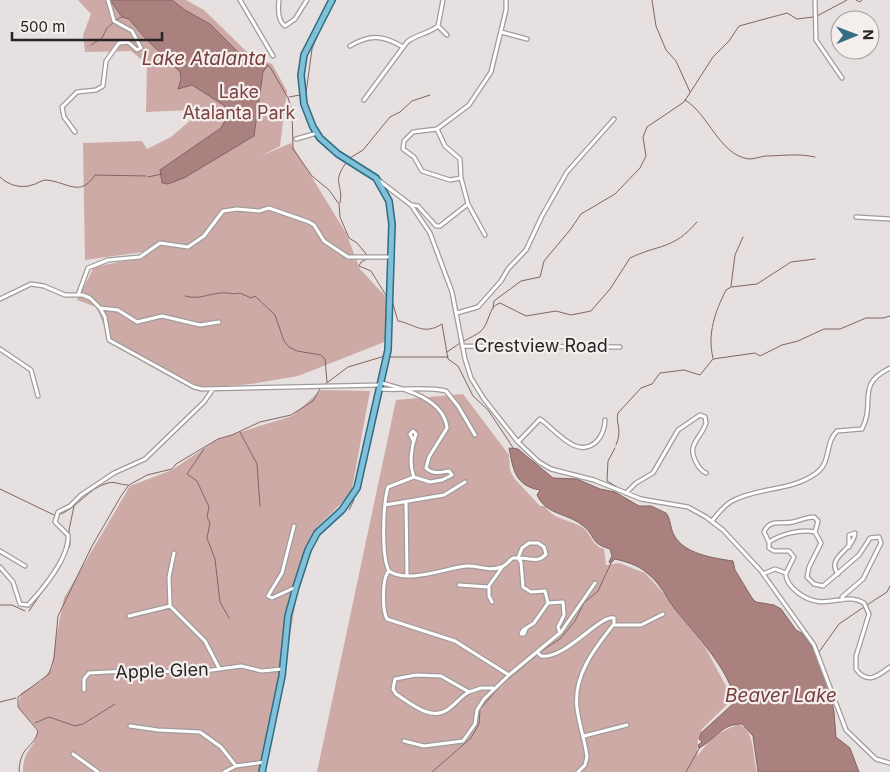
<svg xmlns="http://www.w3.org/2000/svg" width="890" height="772" font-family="Inter,sans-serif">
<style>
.green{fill:#ceaaa7}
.water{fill:#aa817e;stroke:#826563}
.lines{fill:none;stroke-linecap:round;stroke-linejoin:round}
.stream{stroke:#826563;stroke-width:1}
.minor-casing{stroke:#a09b9a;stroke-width:5.5}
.major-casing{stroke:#2b6e88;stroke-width:8}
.minor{stroke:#fff;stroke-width:3}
.major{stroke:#82c0d8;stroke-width:5}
.labels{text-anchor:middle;stroke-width:4.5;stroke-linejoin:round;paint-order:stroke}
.park-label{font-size:18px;fill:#7d4340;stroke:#f4eeed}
.street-label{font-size:18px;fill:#262424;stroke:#f4eeed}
.water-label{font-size:19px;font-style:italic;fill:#783e3b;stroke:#f4eeed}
</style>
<rect width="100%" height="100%" fill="#e7e0e0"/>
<!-- green -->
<path class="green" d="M78,0H186L204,10L246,51L258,59L272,64L287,91L280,146L261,156L291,143L346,233L360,269L387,298V341L298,376L251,384L202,388L110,339L96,307L77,300L94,267L140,258L143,252L85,260L83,143L142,141L147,149L171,137L193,118L192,110L146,112L147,64L131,51L85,52L83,35L91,14Z
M321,390L370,391L351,494L317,527L298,589L284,670L260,772H23C23,748 35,750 38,730L18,707L21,693L41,681L52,668L55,643L64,598L130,486L172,470L218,439L292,416Z
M463,394L509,455L510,470L514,478L540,506H545C553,520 569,519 582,527C592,534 591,545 604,549L606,565L619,563L645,573L666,596L705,647L733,699L702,729L698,740L697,756L715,735L738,724C756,731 752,756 757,772H317L396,400Z"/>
<!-- water -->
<path class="water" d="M110,0H172L185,10L210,24L251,65H268L263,72L254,136L184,178L168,184L162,183L160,170L221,128L227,117L225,106L192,85L178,89L181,79L180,72L145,38L129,19L122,17Z
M509,448L518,449L553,478L577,479L600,489L615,492L639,506H651L666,513C671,519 670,528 674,535C684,554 713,558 733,561L735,570L752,598L756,602L774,605L781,609L796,630L803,634L816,654L830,691L834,712L836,737L850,748L859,772H758L753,736L742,724C722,723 715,740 699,748L698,745L702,742L699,739L701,733L735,702C731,671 694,633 675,609C666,597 660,583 647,573C638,565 627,562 615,559L611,563L609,562L612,556L610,549C589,543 596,535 582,525C567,513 546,515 537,495L540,490C515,486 513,469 509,448Z"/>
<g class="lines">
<!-- stream -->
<path class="stream" d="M652,0L656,26L666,50L676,61L690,92
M856,0L860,2L862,0
M328,12L336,0
M817,16L847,0
M116,20L122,17
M91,45L102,38L107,28L113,23
M267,65L270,67L288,98L292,110L293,149L312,176L329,190L339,204L340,217L349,238L357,243L367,255
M306,93L312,49L320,29
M289,97L300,95
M685,100C709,114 719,155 749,159C754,159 760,157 765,156C781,156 798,153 815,157
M350,158L363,150L390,117L400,112L412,101L430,95
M0,177C8,185 21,189 32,185C37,184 41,180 46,180C68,182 80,198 95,175L146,176
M148,177L162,174
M340,203C344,184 331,183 346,163
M367,259L361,262L359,266L371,271L387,297
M731,286L735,255L743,237
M185,296C200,300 207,294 221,293C228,292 233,295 240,293L251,298L255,296L275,315L284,341L289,347L297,351L321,355L325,359L327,382
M392,301L398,321C415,324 423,336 442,324L448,359L458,366L473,396L488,410L514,449
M493,308L494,301L521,281L540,277L544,261L570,230L581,214L615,194L640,168L646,156L643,137L647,127L684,102L713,57L729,41L739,26L787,13L797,19L813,17
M464,341C466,340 479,333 480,332C490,324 488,306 500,303L526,316L556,311L571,315L591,311L610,289L630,258C659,244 673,250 697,222
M447,352L460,343
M389,357H448
M713,358C707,334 715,312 726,290L731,287L757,284L791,262L815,259
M324,385L348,367L385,356
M240,432L257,464L260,506
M616,445C623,430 615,422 618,413L641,388L652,384L660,373L684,370L700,375L713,359L755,353L760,356L782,345L798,341L824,329H840L866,318H883L890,316
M615,448L608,461L607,481L617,487
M204,449L187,474L197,481L209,507L207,517L210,523L207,538L215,559L220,602L229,618
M0,489L54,515
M349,510L354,500
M58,515C76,510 89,487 108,483C115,481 120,485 128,485
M59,568L70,545L69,530L74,506
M0,605H12L25,611
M867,605L887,592L890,586
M29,611L44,589
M540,652L560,639L575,621L584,603L598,591L611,563
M819,652L839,624L864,607
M0,702L16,698
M482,707L501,685L537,655
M35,723L49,717L75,726L83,724L115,704
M20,772L19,770C21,744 34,749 38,731L18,707V697L49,674L54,658L58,616L92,546L121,496L129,485L147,475L172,469L176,464L218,439L232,435L260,422L291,415L313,401L321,387
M432,772L471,738L479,724L480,710
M686,772L700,747"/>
<defs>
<path id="minor" d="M108,0L114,21L132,31L141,48
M240,0L273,56
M279,0C278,8 278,21 285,26L295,19L307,0
M815,0L816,40L842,78
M438,26L447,35
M501,32L527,39
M350,46C370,34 383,35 403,47
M364,100L407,42C417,34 428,34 438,26L443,0
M437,129L469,105L491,72L506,10V0
M437,129L445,146L460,159L461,178L468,204L485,235
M437,129L413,132L404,141L403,149L414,157L422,171L450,180L461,178
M75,132L64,117L62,107L77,92L96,90L103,86L106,61L119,43L128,42L137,50L141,48
M296,139L317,133
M377,179L411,205L430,233L452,292L465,359L471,378L484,399L518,442L539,462L551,469L594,480L641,499L688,507L706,517L723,530L761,571L814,645L846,730L876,759L890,763
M412,205L418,206L436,226H440L468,204
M856,217L890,219
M78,295L88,268L108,260L140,257L160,243L188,247L204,236L223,211L237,209L259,211L269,208L309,222L314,225L324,241L348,257H391
M0,299L31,284L44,286L65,295H83L90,298L100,308L105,317L109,340L194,387L202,389L380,385
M100,308L118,310L137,322L162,316L200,325L219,322
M457,313L478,307L501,281L508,269L526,250L542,216L567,172L614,119
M462,346L620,347
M0,349L31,370L38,396
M382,383C405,389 444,399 447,428L429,457L426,468C433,475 441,472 449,471L452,475L442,480L430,482L414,477L388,487C383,504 381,556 389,571
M381,389C403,391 424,386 446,391L458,406L475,435
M413,440L410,434L413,431L416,434C411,447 409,464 414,477
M518,442L540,419C555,429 577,461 597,441C602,436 605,427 605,420
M626,493L636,483L653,473L678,430L700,415L705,417L706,423C702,437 687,444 695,460C698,466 700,470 706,473
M406,502L407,575
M385,505L444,495L465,482
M712,521C718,513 725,504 734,500C760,487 791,491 815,474C832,463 824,444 837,431L862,429C876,402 855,385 890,368
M294,526L282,573L268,596L272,598L296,587
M769,542L764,532C770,518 781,525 793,522C801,520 806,517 814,517L818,521L815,532
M529,543H538L544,547L546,554C538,564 528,557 518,558L522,548Z
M0,551L25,566
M174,553L169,577L170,606L205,641L219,668
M0,567L13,582L20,604L28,605C42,590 70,557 68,535L55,522L58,512L70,506L81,495L114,473L145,459L204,402L213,389
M389,571C408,584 446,568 466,566C478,565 489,572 501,567C506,566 509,560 513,558H518L521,562L523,587L531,592L545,591L548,603
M389,571C382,577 382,610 387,619L455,641L509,675
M786,573L794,557L789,551H774L769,548V542C781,534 800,529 815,532L821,543L809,567L807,577L814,584L823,586L859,555L870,538L879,537L881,543L863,579L842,597V600
M786,573C785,581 791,587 797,592C825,614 843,590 864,603L869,614L856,656V669C867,685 878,676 890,667
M763,574L775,569L786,573
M838,574C825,557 854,550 855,533L849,535V547
M459,585L488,587L503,566
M489,587V596L492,602
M548,603L563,602L564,615L558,627L560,633
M129,616L170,606
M613,625H641L663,614
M526,629L524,634H521L523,630L534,623L548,603
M537,652L541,656C565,660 600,614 614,618V624C595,648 573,675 577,708C579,725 585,740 587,757L585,765L578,772
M416,675L441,676L469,692C461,696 455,705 447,710C430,721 410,703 396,694L393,689L395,679Z
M84,690V679L89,673L145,670L190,673L241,666L262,671L282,669
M469,692L481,688H493
M130,726L158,730L200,732L221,747L236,766
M584,736L627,725
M404,741L424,746L463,741L475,724L477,710L484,699L509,675L561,632L595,583
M73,754L98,772
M224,772L236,766L264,762"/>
<path id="major" d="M262,772L282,676L288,616L296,587L308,550L317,533L342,510L357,488L388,350L392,224L389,201L376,178L338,154L320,138L313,127L304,104L301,75L304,55L332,0"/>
</defs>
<!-- minor casing -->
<use href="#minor" class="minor-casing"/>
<!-- major casing -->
<use href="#major" class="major-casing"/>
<!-- minor -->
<use href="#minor" class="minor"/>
<!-- major -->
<use href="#major" class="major"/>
</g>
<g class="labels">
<!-- park labels -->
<g class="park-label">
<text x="239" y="98">Lake<tspan x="239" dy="21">Atalanta Park</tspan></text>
</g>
<!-- street labels -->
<g class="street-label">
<text x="541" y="352">Crestview Road</text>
<text transform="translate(162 671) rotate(-2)" y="6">Apple Glen</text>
</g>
<!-- water labels -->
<g class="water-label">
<text x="204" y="65">Lake Atalanta</text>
<text x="781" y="702">Beaver Lake</text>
</g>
</g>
<!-- north arrow -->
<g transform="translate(855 35) rotate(89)"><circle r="24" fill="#f4eeed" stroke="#a29d9d"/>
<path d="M0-4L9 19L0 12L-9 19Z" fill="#346e87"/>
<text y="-8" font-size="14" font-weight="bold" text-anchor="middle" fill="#262424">N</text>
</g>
<!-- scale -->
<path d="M12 32v8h150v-8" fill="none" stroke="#262424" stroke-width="2.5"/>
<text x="20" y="32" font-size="15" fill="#262424" stroke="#f4eeed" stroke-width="4" paint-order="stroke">500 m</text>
</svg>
